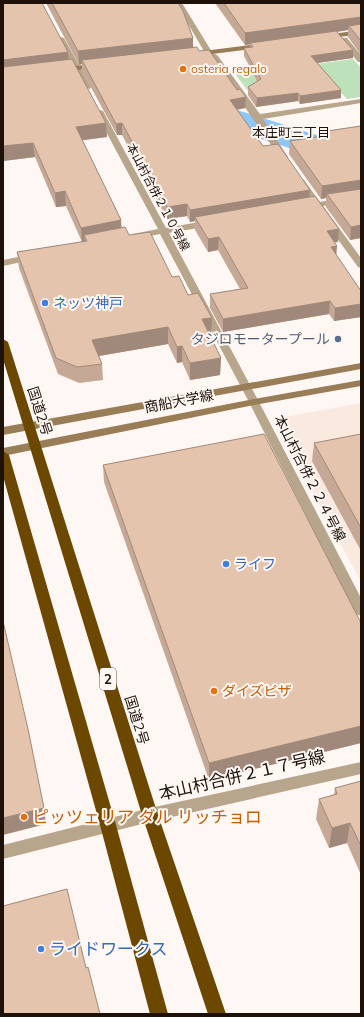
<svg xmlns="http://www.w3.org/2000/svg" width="364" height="1017" font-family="Mulish,'Noto Sans JP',sans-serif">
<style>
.built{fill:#fae9df}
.green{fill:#bce1bb}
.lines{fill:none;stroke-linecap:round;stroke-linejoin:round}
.river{fill:#8cc7f8;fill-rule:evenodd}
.lane{fill:#b8a68c;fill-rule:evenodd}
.street{fill:#b8a68c;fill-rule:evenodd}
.secondary{fill:#987d57;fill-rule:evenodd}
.highway{fill:#6c4700;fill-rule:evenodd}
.wall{fill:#c5a996}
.shaded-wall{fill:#a0897a}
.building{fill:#e5c4ae;stroke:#a0897a}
.food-dot{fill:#e8710a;stroke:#fff7f3;stroke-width:1.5}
.shop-dot{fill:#3f7fe0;stroke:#fff7f3;stroke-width:1.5}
.service-dot{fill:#5c6f8a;stroke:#fff7f3;stroke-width:1.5}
.labels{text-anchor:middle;stroke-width:4;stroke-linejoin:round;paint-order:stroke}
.far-food-label{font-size:12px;fill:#c56008;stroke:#fff7f3;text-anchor:start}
.far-street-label{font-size:12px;fill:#1d110a;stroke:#fff7f3}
.far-neighbourhood-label{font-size:13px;fill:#1d110a;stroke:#fff7f3}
.shield{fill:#fff7f3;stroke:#615650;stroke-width:1}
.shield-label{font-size:13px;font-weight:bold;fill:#1d110a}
.shop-label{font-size:14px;fill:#366cbe;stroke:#fff7f3;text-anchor:start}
.service-label{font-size:14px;fill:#4e5e75;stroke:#fff7f3;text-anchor:end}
.street-label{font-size:14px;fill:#1d110a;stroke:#fff7f3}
.food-label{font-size:14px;fill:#c56008;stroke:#fff7f3;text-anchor:start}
.near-street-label{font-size:17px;fill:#1d110a;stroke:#fff7f3}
.near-food-label{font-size:17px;fill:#c56008;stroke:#fff7f3;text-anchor:start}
.near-shop-label{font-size:17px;fill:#366cbe;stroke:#fff7f3;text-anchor:start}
</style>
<rect width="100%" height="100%" fill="#fff7f3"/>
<!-- built -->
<path class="built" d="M361,403V582L274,419Z"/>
<!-- green -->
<path class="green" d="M353,59L361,68V97L347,99L329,80L248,91L236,75Z"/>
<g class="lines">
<!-- river -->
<path class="river" d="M183,93L361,149V171L171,110L167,103L171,96Z"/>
<!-- lane -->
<path class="lane" d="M341,38H347L361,55V62H358L341,42Z"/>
<!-- street -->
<path class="street" d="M176,3H182L212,52L218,56L260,114L361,99V103L263,119L288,157L287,159H281L212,60L205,53Z
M57,36L64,38L91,87L90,89L83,87L56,38Z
M96,109L103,111L166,228L210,220L215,223L210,226L169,233L259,402L361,598V616L356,614L354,611L249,402L160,234L136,239L131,236L133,234L158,229L95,111Z
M301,179L304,180L320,202L361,194V200L323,206L361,258V268L358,267L315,208L305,210L301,207L312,203L297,182Z
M33,254L36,255V259L3,266V260Z
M361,762V774L150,822L3,859V845L150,808Z"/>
<!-- secondary -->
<path class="secondary" d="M361,30V34L325,39L321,37L325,35Z
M265,43L269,45L268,47L196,56L192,54L196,52Z
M98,63H101V67L61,72L57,70L61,68Z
M361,363V369L3,435V427Z
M361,380V386L254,405L3,456V448L254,399Z"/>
<!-- highway -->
<path class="highway" d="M3,339L8,342L158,815L226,1014H208L142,815L3,359Z
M3,451L9,455L116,825L168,1014H150L100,825L3,476Z"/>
</g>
<!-- wall -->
<path class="wall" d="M3,3L68,52L69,59L106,123L107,137L82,140L121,220V227L172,277L188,295L211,334H209L221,358L220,375L190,380L182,362L177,363L168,344L99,356L102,364L103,380L79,383L58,374L19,268L17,252L82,242L66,206L56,207L35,157L3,161Z
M46,3H178L193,47L199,51L245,108L237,110L263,146L310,197L338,242H335L336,255L361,291V317L334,321L329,314L223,332L210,308V294L240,289L218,250L208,252L195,230V221L190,222L187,216L167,219L122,135H117L82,71V64L79,65Z
M215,3H361V55L348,37V30L337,32L353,58L317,63L341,90V98L300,104L298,101L256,107L248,95V87L257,81L244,56V48H250V44L245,45Z
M361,126V238L350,240L326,207V198L321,199L289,154L290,141L326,136L327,131Z
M361,434V551L312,461L314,443Z
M103,465L361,623V743L209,780L104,482Z
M361,781V875L347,843L329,848L316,819L319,799L334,795L335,788Z"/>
<!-- shaded-wall -->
<path class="shaded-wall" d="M361,17V29L349,26L348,30L245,45V33Z
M193,38V51L82,60V64L79,65L78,51Z
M353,50V58L310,64L311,56Z
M68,52L69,66L3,73V60Z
M341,90V98L300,104V96Z
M298,93V101L256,107L257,98Z
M246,97L245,108L230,111V100Z
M106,123L107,137L77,141L76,127Z
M122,123V135H117L116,124Z
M33,143L35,157L3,161V146Z
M361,180V193L327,194L326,198L321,199L322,186Z
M310,190L309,202L195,217V221L190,222V210Z
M65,191L66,206L56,207L55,193Z
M187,204V216L167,219V207Z
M121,220L122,235H84L85,242L82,243L81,228Z
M361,225V238L350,240L351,227Z
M339,229L338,242L326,244L327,231Z
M219,237L218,250L208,252V239Z
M337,246L336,259L331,247Z
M330,301L329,314L223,332V319Z
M361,304V317L334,321L335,308Z
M212,318L211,334L202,336V319Z
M168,327V344L93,357L92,340Z
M182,346V362L177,363V347Z
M221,358L220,375L190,380V363Z
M361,726V743L209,780V763Z
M44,808L46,824L3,835V818Z
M350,823L347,843L329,848L332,828Z"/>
<!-- building -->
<path class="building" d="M3,3H42L68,52L3,60Z
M52,3H178L183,11L193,38L78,51Z
M224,3H361V17L245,33Z
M361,24V41L349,26Z
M336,31L353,50L311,56L341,90L300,96L298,93L257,98L248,87L261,79L244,48L253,47L250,43Z
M197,47L199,51L209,50L237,90L240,89L246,97L230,100L263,146L278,144L310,190L190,210L187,204L167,207L122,123L116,124L82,60Z
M72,59L106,123L76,127L121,220L81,228L65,191L55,193L33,143L3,146V67Z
M361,126V180L322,186L290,141L330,135L327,131Z
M361,189V225L351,227L327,194Z
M315,196L339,229L327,231L337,246L331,247L361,291V304L335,308L330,301L223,319L210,294L248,288L219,237L208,239L195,217Z
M125,227L129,235L150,232L172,277L179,276L188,295L198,293L212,318L202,319L221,358L190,363L182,346L177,347L168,327L92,340L102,364L77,367L56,358L17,252L87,241L84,235Z
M264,434L361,623V726L209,763L103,465Z
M361,434V528L314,443Z
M3,621L28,729L44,808L3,818Z
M361,781V846L350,823L332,828L319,799L337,794L335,788Z
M67,889L86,968L88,967L100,1014H3V906Z"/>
<!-- markers -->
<g class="food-dot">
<circle cx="183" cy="69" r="4"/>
<circle cx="214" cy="691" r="4"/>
<circle cx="24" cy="817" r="4"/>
</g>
<g class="shop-dot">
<circle cx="45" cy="303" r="4"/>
<circle cx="226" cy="564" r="4"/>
<circle cx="41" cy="949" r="4"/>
</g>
<circle class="service-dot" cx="338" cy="339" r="4"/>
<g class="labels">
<!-- far-food labels -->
<g class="far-food-label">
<text x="191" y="73">osteria regalo</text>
</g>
<!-- far-street labels -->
<g class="far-street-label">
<text transform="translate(158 197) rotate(62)" y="4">本山村合併２１０号線</text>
</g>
<!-- far-neighbourhood labels -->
<g class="far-neighbourhood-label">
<text x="291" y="137">本庄町三丁目</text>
</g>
<!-- shield labels -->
<rect class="shield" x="100" y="668" width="16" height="22" rx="3"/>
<g class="shield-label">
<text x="108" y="684">2</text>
</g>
<!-- shop labels -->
<g class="shop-label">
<text x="53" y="308">ネッツ神戸</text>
<text x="234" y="569">ライフ</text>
</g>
<!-- service labels -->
<g class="service-label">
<text x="330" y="344">タジロモータープール</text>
</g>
<!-- street labels -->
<g class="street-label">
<text transform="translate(179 401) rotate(-11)" y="5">商船大学線</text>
<text transform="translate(40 411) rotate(72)" y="5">国道2号</text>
<text transform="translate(310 478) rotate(63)" y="5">本山村合併２２４号線</text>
<text transform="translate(137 720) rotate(73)" y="5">国道2号</text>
</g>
<!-- food labels -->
<g class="food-label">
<text x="222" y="696">ダイズピザ</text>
</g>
<!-- near-street labels -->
<g class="near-street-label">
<text transform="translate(242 775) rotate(-13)" y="6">本山村合併２１７号線</text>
</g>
<!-- near-food labels -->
<g class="near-food-label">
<text x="32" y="823">ピッツェリア ダル リッチョロ</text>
</g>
<!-- near-shop labels -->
<g class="near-shop-label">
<text x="49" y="955">ライドワークス</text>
</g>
</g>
<!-- border -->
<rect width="364" height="1017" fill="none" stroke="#1d110a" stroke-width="8"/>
</svg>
